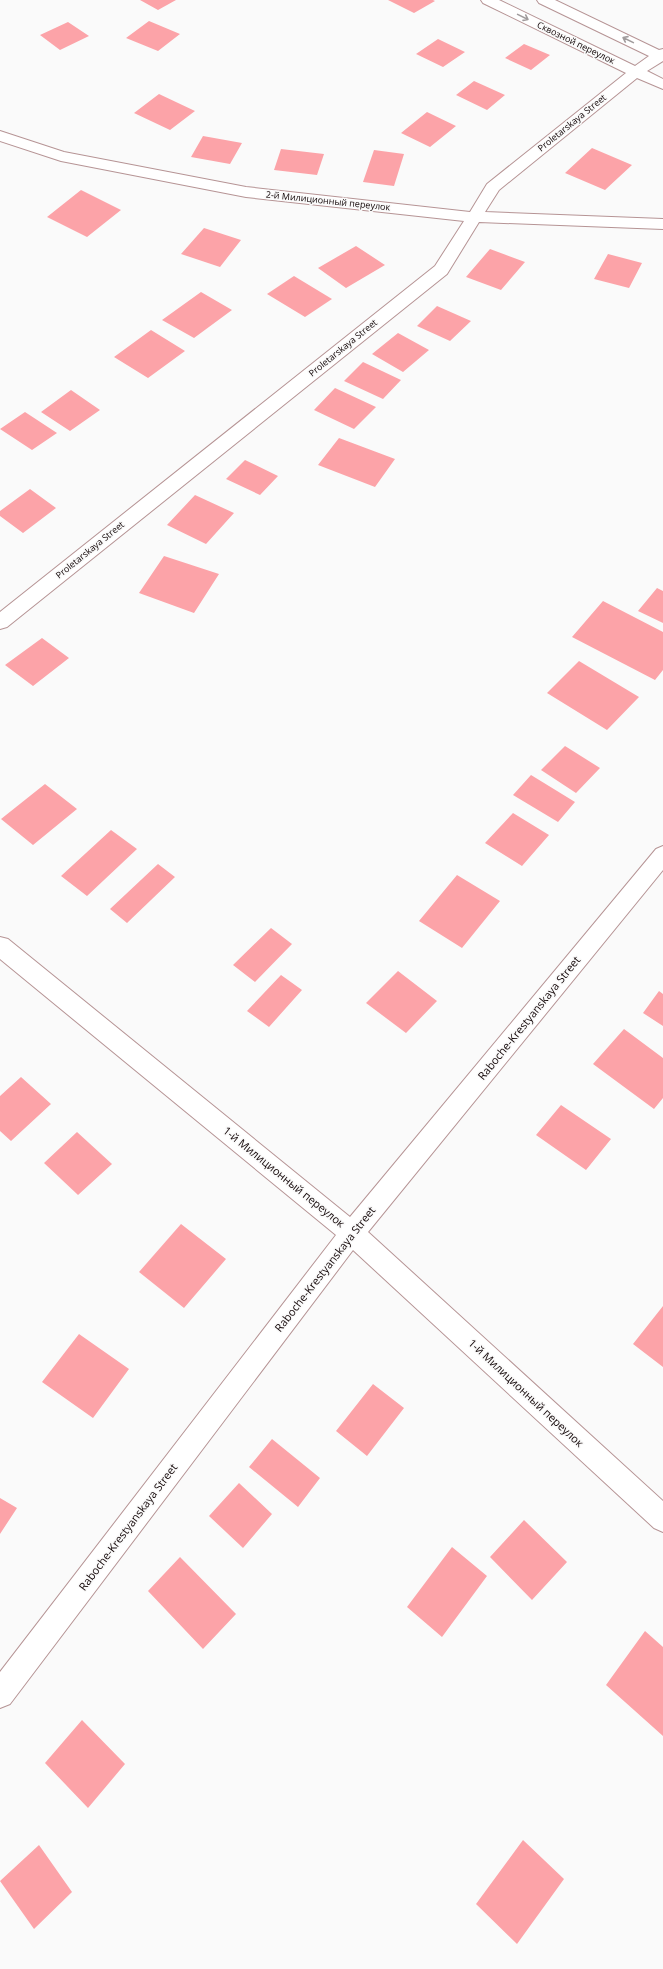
<svg xmlns="http://www.w3.org/2000/svg" width="663" height="1969" font-family="'Open Sans',sans-serif">
<style>
.building{fill:#fca3a8}
.lines{fill:none;stroke-linecap:round;stroke-linejoin:round}
.minor-casing{stroke:#b69495;stroke-width:2}
.minor{fill:#fff;fill-rule:evenodd}
.oneway{stroke:#a19c9d}
.labels{text-anchor:middle;stroke-width:3;stroke-linejoin:round;paint-order:stroke}
.far-street-label{font-size:9px;fill:#140809;stroke:#fafafa}
.street-label{font-size:11px;fill:#140809;stroke:#fafafa}
</style>
<rect width="100%" height="100%" fill="#fafafa"/>
<!-- building -->
<path class="building" d="M140,0H176L158,10Z
M388,0H433L435,1L414,13Z
M149,21L180,34L158,51L126,38Z
M68,22L89,36L60,50L40,35Z
M438,39L465,52L443,67L416,54Z
M524,44L550,55L531,70L505,58Z
M474,81L505,95L487,110L456,95Z
M159,94L195,111L170,130L134,113Z
M427,112L456,126L430,147L401,133Z
M203,136L242,143L230,164L191,157Z
M592,148L632,165L605,190L565,173Z
M281,149L324,154L317,175L274,170Z
M374,150L404,154L394,186L363,182Z
M81,190L121,210L87,237L47,217Z
M204,228L241,240L220,267L181,254Z
M356,246L385,265L346,288L318,268Z
M490,249L525,262L501,290L466,277Z
M608,254L642,263L629,288L594,279Z
M294,276L332,299L305,317L267,294Z
M201,292L232,310L194,338L162,320Z
M437,306L471,321L450,341L417,326Z
M151,330L185,351L148,378L114,357Z
M398,333L429,350L403,372L372,354Z
M363,362L401,380L383,399L344,381Z
M335,388L376,407L354,429L314,410Z
M71,390L100,410L70,431L41,412Z
M25,412L57,433L32,450L0,429Z
M339,438L395,459L375,487L318,465Z
M245,460L278,476L260,495L226,479Z
M30,489L56,508L23,533L0,516V511Z
M195,495L234,513L206,544L167,525Z
M164,556L219,574L194,613L139,593Z
M657,588L663,591V623L638,611Z
M603,601L663,632V670L655,680L572,637Z
M42,638L69,658L33,686L5,665Z
M579,661L639,697L607,730L547,693Z
M565,746L600,768L576,793L541,770Z
M531,775L575,802L558,822L513,795Z
M45,784L77,809L33,845L1,819Z
M513,813L549,835L522,866L485,843Z
M111,830L137,849L87,896L61,876Z
M158,864L175,877L127,923L110,909Z
M457,875L500,901L462,948L419,921Z
M271,928L292,944L255,982L233,965Z
M398,971L437,1001L406,1033L366,1003Z
M281,975L302,990L269,1027L247,1011Z
M659,991L663,994V1026L643,1013Z
M624,1029L663,1058V1098L654,1109L593,1064Z
M21,1077L51,1104L11,1141L0,1131V1096Z
M561,1105L611,1139L586,1170L536,1135Z
M77,1132L112,1164L78,1195L44,1163Z
M181,1224L226,1259L184,1308L139,1272Z
M663,1306V1367L633,1344Z
M79,1334L129,1369L93,1418L42,1382Z
M373,1384L404,1408L367,1456L336,1431Z
M272,1439L320,1478L298,1507L249,1467Z
M239,1483L272,1514L243,1548L209,1516Z
M0,1498L17,1508L0,1534Z
M524,1520L567,1562L532,1600L490,1557Z
M452,1547L487,1576L442,1637L407,1607Z
M180,1557L236,1614L203,1649L148,1591Z
M645,1631L663,1647V1736L606,1685Z
M82,1720L125,1764L88,1808L45,1763Z
M523,1840L564,1879L517,1944L476,1904Z
M39,1845L72,1892L34,1929L0,1881Z"/>
<g class="lines">
<defs>
<path id="minor" d="M481,0H499L635,66L649,56L539,3L537,0H555L659,50L663,49V61L647,71L663,79V89L637,78L499,190L485,212L663,219V229L479,222L447,274L7,627L0,629V612L435,266L464,221L246,197L61,161L0,141V131L64,152L246,187L470,212L487,184L626,73L483,3Z
M663,846V870L368,1232L663,1501V1532L654,1528L353,1250L10,1704L0,1708V1672L336,1235L0,959V937L8,939L350,1217L656,849Z"/>
</defs>
<!-- minor casing -->
<use href="#minor" class="minor-casing"/>
<!-- minor -->
<use href="#minor" class="minor"/>
</g>
<!-- one-way arrows -->
<defs><path id="oneway-shaft" d="M-6 0H5M1.5-3L5.5 0L1.5 3" fill="none" stroke-width="1.6" stroke-linecap="round" stroke-linejoin="round"/></defs>
<g class="oneway">
<use href="#oneway-shaft" transform="translate(523 17) rotate(26)"/>
<use href="#oneway-shaft" transform="translate(628 40) rotate(-154)"/>
</g>
<g class="labels">
<!-- far-street labels -->
<g class="far-street-label">
<text transform="translate(576 43) rotate(26)" y="3">Сквозной переулок</text>
<text transform="translate(572 123) rotate(-39)" y="3">Proletarskaya Street</text>
<text transform="translate(328 201) rotate(6)" y="3">2-й Милиционный переулок</text>
<text transform="translate(343 348) rotate(-39)" y="3">Proletarskaya Street</text>
<text transform="translate(90 550) rotate(-39)" y="3">Proletarskaya Street</text>
</g>
<!-- street labels -->
<g class="street-label">
<text transform="translate(529 1018) rotate(-51)" y="4">Raboche-Krestyanskaya Street</text>
<text transform="translate(284 1177) rotate(39)" y="4">1-й Милиционный переулок</text>
<text transform="translate(325 1269) rotate(-52)" y="4">Raboche-Krestyanskaya Street</text>
<text transform="translate(526 1393) rotate(43)" y="4">1-й Милиционный переулок</text>
<text transform="translate(128 1527) rotate(-53)" y="4">Raboche-Krestyanskaya Street</text>
</g>
</g>
</svg>
